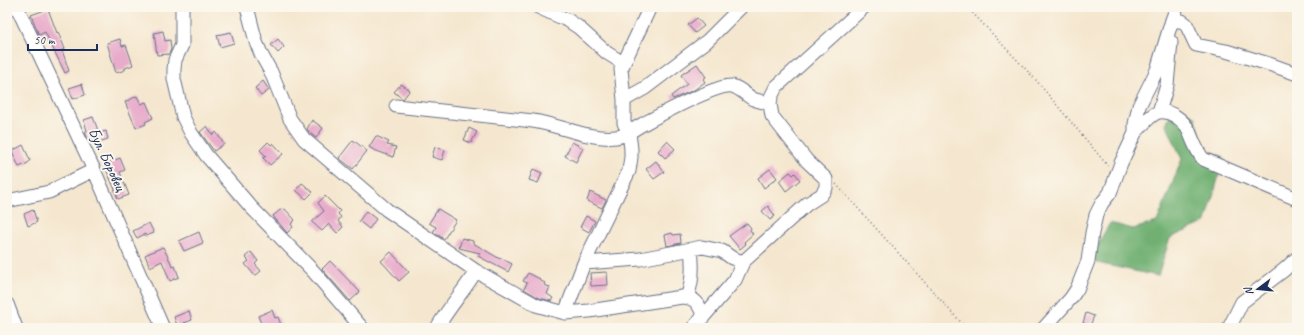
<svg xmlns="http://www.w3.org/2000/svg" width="1304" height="335" font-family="Caveat,sans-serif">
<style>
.forest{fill:#71b072;stroke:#467068}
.building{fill:#e8accb}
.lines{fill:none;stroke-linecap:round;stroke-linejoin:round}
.minor-casing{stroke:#676f86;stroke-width:15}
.path{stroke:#676f86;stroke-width:1.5;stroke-dasharray:1 3;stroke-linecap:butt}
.minor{stroke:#fff;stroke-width:13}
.labels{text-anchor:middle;stroke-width:4;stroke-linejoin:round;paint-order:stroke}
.street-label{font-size:16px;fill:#1b2f5e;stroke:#fbf7ec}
</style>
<rect width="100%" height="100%" fill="#fbf7ec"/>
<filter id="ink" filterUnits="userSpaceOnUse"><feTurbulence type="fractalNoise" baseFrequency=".025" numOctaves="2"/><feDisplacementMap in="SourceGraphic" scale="8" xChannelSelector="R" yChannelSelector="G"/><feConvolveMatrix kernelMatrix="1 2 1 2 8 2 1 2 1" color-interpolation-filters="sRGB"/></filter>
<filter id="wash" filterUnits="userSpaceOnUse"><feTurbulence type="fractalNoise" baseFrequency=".012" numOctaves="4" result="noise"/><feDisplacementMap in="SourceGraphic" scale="16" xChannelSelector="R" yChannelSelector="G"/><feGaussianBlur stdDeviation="0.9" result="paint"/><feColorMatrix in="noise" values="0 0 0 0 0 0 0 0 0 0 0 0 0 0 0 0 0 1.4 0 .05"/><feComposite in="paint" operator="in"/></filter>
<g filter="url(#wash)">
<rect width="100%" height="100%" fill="#f5e7cf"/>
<!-- forest -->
<path class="forest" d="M1174,106L1195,116L1205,149L1224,157L1206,222L1170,238L1158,276L1088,261L1110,223L1133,229L1157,222L1182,159L1166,124Z"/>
<g id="blocks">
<!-- building -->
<path class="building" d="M48,9L57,33L58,32L65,49L62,50L69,71L65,73L45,32L39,35L31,15Z
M697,18L704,26L695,33L688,25Z
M163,31L165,41L170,40L171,49L169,54L157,55L154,33Z
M231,32L234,43L220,47L217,35Z
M120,39L122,46L126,45L133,65L125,68V70L116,73L107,43Z
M278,39L284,47L278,53L271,45Z
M697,64L706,77L703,79L705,82L694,90L673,99L671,96L687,84L681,75Z
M263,81L269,90L261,96L255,88Z
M82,84L85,95L73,99L69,88Z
M401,84L410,90L403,99L394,92Z
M137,96L141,104L146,102L153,118L145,122L146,124L136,128L125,102Z
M93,117L99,133L106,131L108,139L99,142L97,136L88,139L85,132L87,131L84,120Z
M312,120L323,128L316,138L310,133L307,129Z
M207,126L213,135L216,132L224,144L214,151L200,132Z
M469,128L477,132L471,143L464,140Z
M376,136L389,142L387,145L396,147L393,157L374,150L369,147Z
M353,140L367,151L353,169L339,158Z
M667,141L675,149L665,158L658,151Z
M268,142L271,145L273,143L283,154L270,165L263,158L266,156L260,150Z
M572,142L583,148L576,162L565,156Z
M23,145L30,160L28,163L19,167L12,151Z
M435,147L445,150L442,160L432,157Z
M120,158L125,170L120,172L129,195L118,199L114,187L104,165Z
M656,161L664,172L654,179L646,169Z
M533,169L542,173L538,183L529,180Z
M770,169L777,178L764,188L758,178Z
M790,172L793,175L795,173L800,180L786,191L779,181Z
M302,183L313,192L306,199L296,190Z
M590,192L606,200L602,208L587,201Z
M325,196L340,211L338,214L341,217L338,221L343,227L337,233L329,224L322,231L312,222L324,211L318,203Z
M768,206L775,216L770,220L762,211Z
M285,209L295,220L291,224L293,227L287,233L273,216L280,210Z
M438,209L456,220L444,239L433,232L436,227L429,223Z
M33,210L37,222L28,226L24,214Z
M366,211L376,219L369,229L359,221Z
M586,216L595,221L589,232L580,227Z
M149,223L154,233L146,236L145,234L137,238L133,231Z
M747,223L751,228L750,230L753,234L744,242L746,244L740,249L729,236Z
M199,232L203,243L184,251L179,241Z
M672,233L673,235L680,234L681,243L667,246L665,235Z
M462,238L473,241V243L500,259L501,258L512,264L508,272L478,256L480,253L459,248Z
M163,247L173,267L175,266L179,277L170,281L162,261L150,267L145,255Z
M251,252L258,261L255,264L261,271L255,276L245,264L249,261L245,257Z
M391,252L409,272L399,281L381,261Z
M330,261L360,292L350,301L322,269Z
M607,272L608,285L591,286L590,273Z
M528,273L540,279L539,280L545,283L544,285L550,287L547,294L553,298L551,301L539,298L524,289L527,283L523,281Z
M272,310L275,318L278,317L281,325L273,328H263L258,316Z
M189,311L192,320L184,323L185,328H178L174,317Z
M1086,313L1094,316L1090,326L1083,323Z"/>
</g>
</g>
<g filter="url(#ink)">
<use href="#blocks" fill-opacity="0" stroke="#676f86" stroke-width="1"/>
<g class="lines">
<defs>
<path id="minor" d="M17,7L94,170L163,328
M182,7V45L175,60L174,69V79L183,117L191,133L206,155L251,207L314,272L362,328
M247,7L256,42L262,56L271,72L290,119L304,139L387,210L476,271L536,305L565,313L589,311L682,297C697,298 698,304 704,316
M538,7L569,21L578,27L607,53L623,63
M1172,20L1182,21L1186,24L1196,45L1226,51L1272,65L1297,74
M624,100L645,88L707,41L741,7
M396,106L533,121C560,125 588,140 616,137C627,136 633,129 643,124C658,116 717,84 732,86C740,88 746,95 753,99C758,101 765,102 770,104
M1159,112L1167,85L1171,42
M1135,133C1141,127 1150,114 1159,112C1171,110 1184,121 1189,131C1193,141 1196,150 1203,159L1297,199
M7,201L49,192L94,170
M584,263L640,259L702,247L722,251L732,258L743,262
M687,297C693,282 693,265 691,250
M7,304L16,328
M565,313L584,263L629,171L631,157V149L629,133L624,123V100L621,69L650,7
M437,328C448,308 464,291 476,271
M693,328L704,316L735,280L743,262L807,204L821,195L826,188V179L807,161L772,116L770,104L771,97L776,87L864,7
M1044,328L1071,298L1077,289L1088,261L1092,233L1096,215L1102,203L1110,193L1121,163L1135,133V124L1139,106L1157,70L1172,20L1177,7
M1229,328L1242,302L1284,270L1297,258"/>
</defs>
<!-- minor casing -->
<use href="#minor" class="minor-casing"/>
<!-- path -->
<path class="path" d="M967,7L1035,79L1108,166
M836,184L966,328"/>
<!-- minor -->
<use href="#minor" class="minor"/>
</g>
</g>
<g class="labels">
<!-- street labels -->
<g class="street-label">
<text transform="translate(108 159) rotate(65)" y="6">Бул. Боровец</text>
</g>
</g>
<!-- margin -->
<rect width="1304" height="335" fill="none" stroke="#fbf7ec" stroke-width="24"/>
<!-- north arrow -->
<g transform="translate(1258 289) rotate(254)" stroke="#fbf7ec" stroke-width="3" paint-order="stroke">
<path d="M0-3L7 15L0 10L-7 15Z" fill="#1b2f5e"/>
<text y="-6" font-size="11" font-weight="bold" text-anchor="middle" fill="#1b2f5e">N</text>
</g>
<!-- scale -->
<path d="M28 44v6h69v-6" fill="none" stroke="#1b2f5e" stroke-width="2"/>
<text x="34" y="44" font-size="12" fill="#1b2f5e" stroke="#fbf7ec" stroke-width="3" paint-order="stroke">50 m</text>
</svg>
